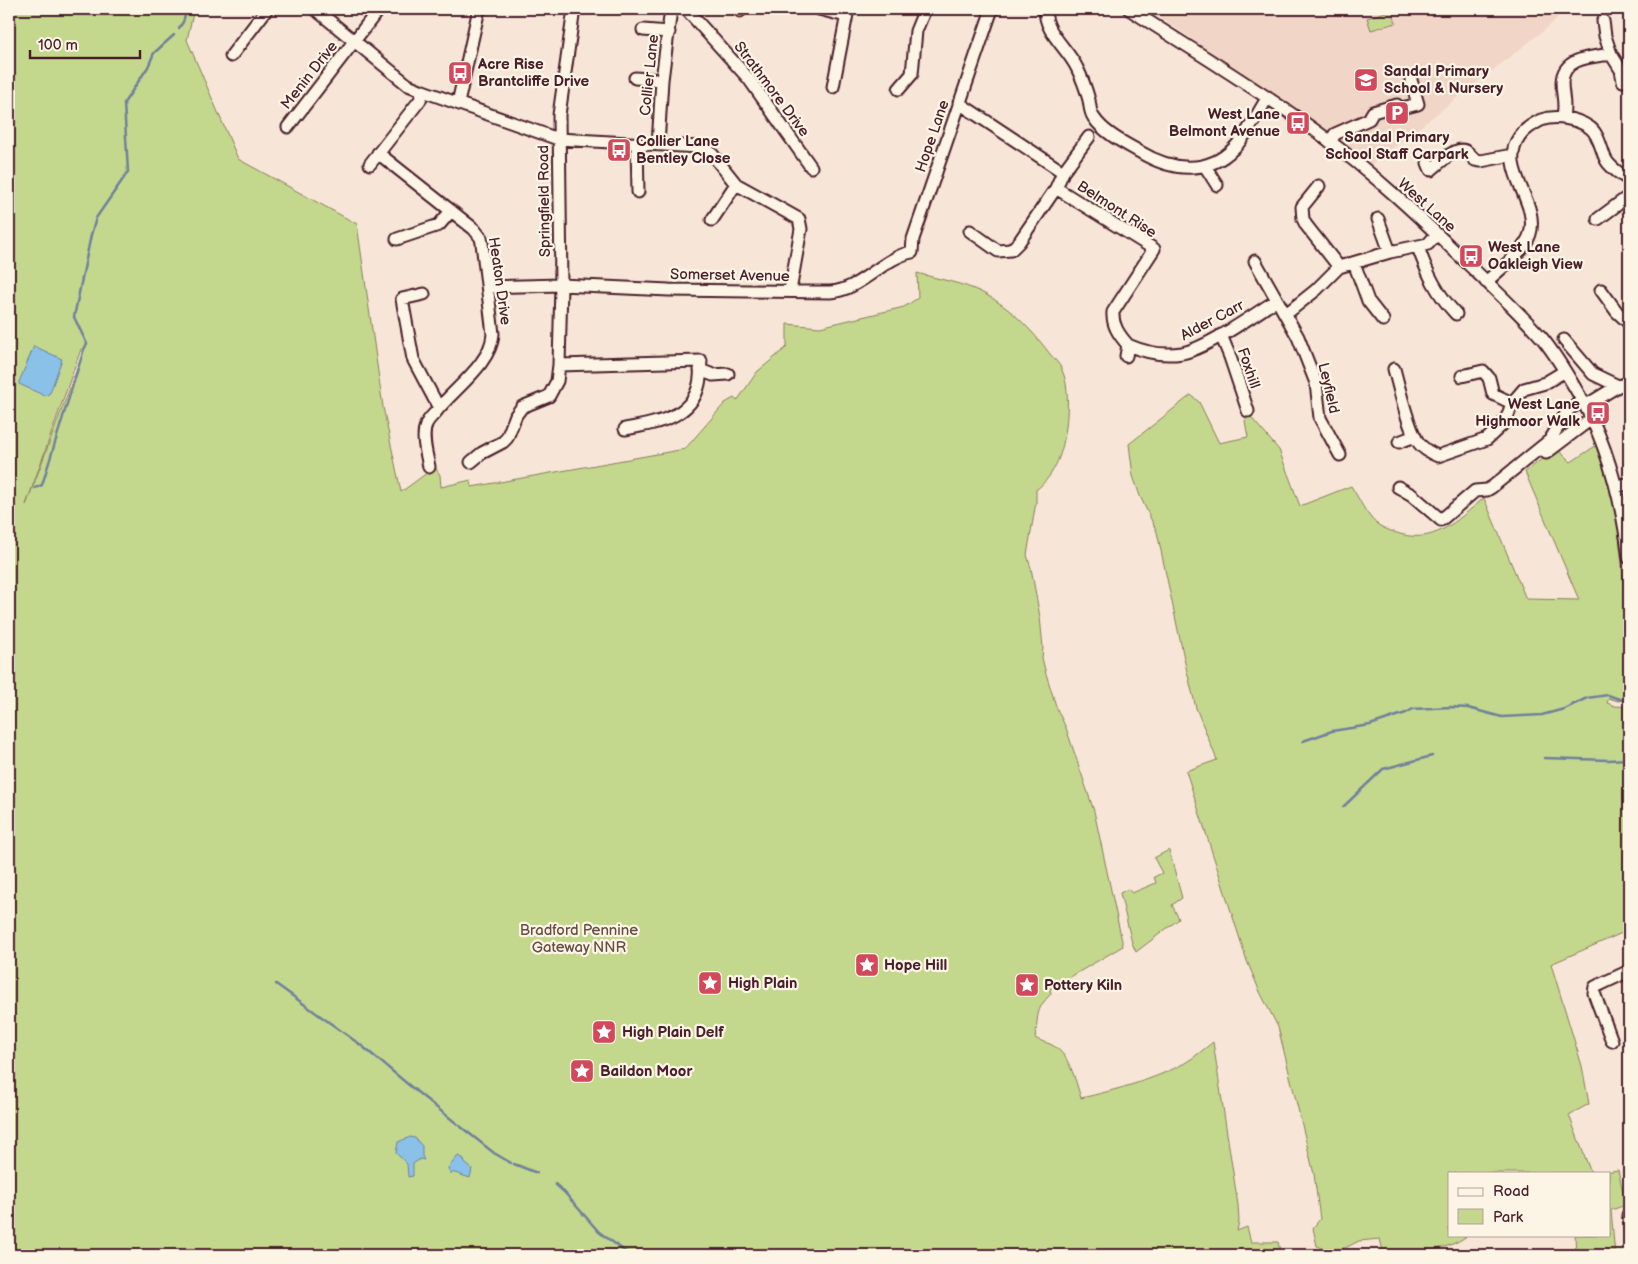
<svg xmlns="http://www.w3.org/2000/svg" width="1638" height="1264" viewBox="0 0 1638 1264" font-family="'Balsamiq Sans',sans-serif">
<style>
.built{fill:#f1d5c6}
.green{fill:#c4d88d;stroke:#877c5c;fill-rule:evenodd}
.water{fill:#8ac1e8;stroke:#70809c}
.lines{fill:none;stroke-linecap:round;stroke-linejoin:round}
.stream{stroke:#70809c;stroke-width:2.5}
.minor-casing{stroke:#4a1f2b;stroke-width:15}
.minor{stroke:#fcf5e5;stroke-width:11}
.labels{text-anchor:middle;stroke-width:4.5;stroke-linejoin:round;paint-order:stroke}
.poi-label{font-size:15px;font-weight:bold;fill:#4a1f2b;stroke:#fcf5e5;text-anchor:start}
.street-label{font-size:15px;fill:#4a1f2b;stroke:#fcf5e5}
.park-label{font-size:15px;fill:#684d44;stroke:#fcf5e5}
</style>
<rect width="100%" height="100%" fill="#f7e6d7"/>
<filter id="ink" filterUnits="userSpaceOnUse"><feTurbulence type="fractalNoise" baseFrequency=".02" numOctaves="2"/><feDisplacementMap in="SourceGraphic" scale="10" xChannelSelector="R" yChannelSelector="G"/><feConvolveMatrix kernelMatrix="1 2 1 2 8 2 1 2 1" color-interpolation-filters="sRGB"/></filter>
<g filter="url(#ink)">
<path class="built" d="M1162 9H1566L1547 28 1371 165 1324 128 1158 16Z"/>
<path class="green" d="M9 9H194L187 40 238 159 357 224 383 407 401 492 435 467 440 475 441 487 471 480 472 487 685 449 725 403 734 398 737 401 757 372 787 347V324L820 327 904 307 918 298 917 273C938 279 963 283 983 293 1010 307 1032 330 1050 354 1054 359 1060 364 1062 370 1069 385 1068 410 1066 427 1063 451 1056 474 1036 490V502L1027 555 1031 568 1040 617 1043 647 1042 658 1046 674 1057 709 1066 728 1094 811 1123 946 1050 989 1051 994C1034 1010 1039 1017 1035 1038 1040 1041 1045 1042 1050 1044 1070 1053 1075 1080 1081 1098 1113 1091 1156 1079 1185 1063 1195 1057 1204 1049 1213 1042L1238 1205 1239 1221 1237 1231 1247 1227 1251 1242H1278L1281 1255H9ZM81 349 84 350 26 505Z
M1392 10 1396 23 1371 30 1367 18Z
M1191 395 1199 402 1219 443 1248 437 1245 421 1249 415 1279 450 1300 506 1351 486C1358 496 1363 509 1371 518 1376 525 1385 529 1394 532 1433 547 1456 521 1484 498L1526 599 1579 600 1525 472 1556 448 1571 462 1597 445 1617 514 1628 631 1626 669 1628 699 1618 701 1609 698 1607 703 1615 706 1629 707V930L1551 964 1582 1066 1589 1104 1569 1115 1591 1173H1449V1235H1468C1444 1254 1413 1251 1383 1251L1380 1239 1359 1241 1345 1248 1327 1251 1317 1246 1313 1228 1320 1219 1314 1174 1278 1027 1260 992 1247 961 1186 771 1217 760 1196 708 1185 663 1157 532 1140 496 1133 476 1129 444Z
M1169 850 1182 898 1172 905 1179 919 1136 952 1132 943 1120 893 1128 889 1132 893 1156 883 1154 877 1162 873 1154 858Z
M1618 1170 1626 1205 1611 1210 1615 1255H1576L1575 1235H1609V1173H1600Z"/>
<path class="water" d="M34 346 62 359 50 393 45 396 19 384V382Z
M410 1137 415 1138 422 1146V1156L424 1160 420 1159 413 1164V1176L408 1177 407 1164 396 1153 398 1142Z
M458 1156 463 1158 465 1163 472 1169 470 1178 455 1173H450L448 1168Z"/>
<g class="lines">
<path class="stream" d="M179 28 183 22 187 9
M35 488 42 485 84 349 87 344 74 317 91 235 96 218 128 172 124 103 148 67 154 53 174 35
M1303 741 1332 731 1370 725 1406 713 1413 709 1451 707 1468 708 1502 717 1542 715 1564 709 1587 698 1608 695 1622 700
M1544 758 1609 760 1629 759
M1343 807 1383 769 1432 756
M276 984 362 1046 422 1096 494 1153 511 1163
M514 1164 537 1173
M555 1184 564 1192 599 1232 630 1255"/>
<defs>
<path id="minor" d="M315 9 408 85 423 91 558 139 699 147 708 150 712 154 736 184 799 219 801 229 790 291
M686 9 749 79 811 167
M819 9 846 16
M1045 9C1045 34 1067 47 1077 68 1082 78 1086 89 1089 100 1090 106 1090 113 1094 118 1104 133 1124 143 1140 152 1170 170 1207 176 1234 148 1248 134 1257 114 1268 97
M1129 9C1193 50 1258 89 1320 134 1373 173 1421 218 1468 264 1493 288 1519 312 1542 338 1556 355 1567 374 1578 393 1608 443 1622 501 1629 558
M740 11V9
M1603 21 1605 36 1611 54
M643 30 669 32
M231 56 267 9
M635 78 662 80
M833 87 848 9
M899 89 912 74 916 31 925 9
M458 103 479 9
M959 103 1063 172 1056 188 1154 249 1113 312C1112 325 1119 335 1128 345L1126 356
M1563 117C1566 102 1562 96 1562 82 1563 57 1592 57 1611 54L1621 70 1623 81
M288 127 379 9
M1330 142 1335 134 1369 119 1373 112 1397 105 1398 109 1418 104 1411 80
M637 143 638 192
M658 145 662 80 671 9
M378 153 474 229 481 238 482 243 493 334C491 365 453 389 435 413 432 416 427 421 426 425 421 437 427 455 429 467
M1428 163 1431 170C1439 164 1455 146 1466 151 1469 153 1472 157 1475 160L1481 161 1512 155
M370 164 420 100 423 91
M1205 166 1217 185
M1063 172 1089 137
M1319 186 1302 207 1303 219 1306 225 1339 267
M1378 219 1390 252
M1598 219 1629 196
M712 220 736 184
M970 231 998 251 1011 250 1019 242 1056 188
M397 239 439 225 451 211
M1418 247C1427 273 1437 294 1456 314
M1255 261 1298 337 1316 383 1320 418 1340 455
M1354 263 1368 301 1383 320
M1486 282C1500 269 1525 251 1530 234 1540 200 1496 169 1520 136 1525 129 1533 124 1541 120 1555 115 1576 118 1589 127 1599 133 1601 150 1606 160 1611 169 1621 174 1629 180
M488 287 561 285 669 290 830 292C861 290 882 258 912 252L913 239 992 9
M1601 290 1617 312 1629 323
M424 294 402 299 413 359 439 408
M1286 314 1316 290 1339 267 1390 252 1428 244 1437 234
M1221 335 1230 357 1248 411
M1564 340 1593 374 1618 386
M1128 345C1144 352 1164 356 1182 353 1208 348 1253 315 1277 300
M559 365 701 361C700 368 701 376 699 384 692 418 654 424 625 429
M1394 369C1399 387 1408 428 1418 442 1423 449 1430 453 1438 456L1487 439 1502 425 1508 415 1512 403 1524 389 1545 383 1565 371
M700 370 713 375 728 374
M1462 376 1483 371 1489 378 1493 394 1512 403
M1585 406 1618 386 1629 383
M1399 442 1415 436
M1546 453 1591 419
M471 462 482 453 503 442 507 438 516 415 522 407 549 396 557 381 559 365 561 285 559 115 574 9
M1398 487 1412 495 1441 520 1475 491 1487 490 1492 487 1550 440 1569 409 1583 401
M1617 487 1629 483
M1612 1041 1594 993 1595 987 1629 971
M1628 1215H1629"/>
</defs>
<use href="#minor" class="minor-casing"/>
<use href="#minor" class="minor"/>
</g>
</g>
<defs>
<symbol id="bus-square" viewBox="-11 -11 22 22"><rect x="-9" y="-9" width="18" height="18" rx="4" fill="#d1495b" stroke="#fcf5e5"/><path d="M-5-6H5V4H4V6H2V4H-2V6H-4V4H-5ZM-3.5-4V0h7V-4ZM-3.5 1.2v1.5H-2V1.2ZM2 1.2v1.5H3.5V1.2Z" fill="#fff"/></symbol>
<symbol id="school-square" viewBox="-11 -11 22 22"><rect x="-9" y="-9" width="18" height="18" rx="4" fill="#d1495b" stroke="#fcf5e5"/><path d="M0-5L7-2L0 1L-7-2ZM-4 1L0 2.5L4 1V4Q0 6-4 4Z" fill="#fff"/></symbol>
<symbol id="parking-square" viewBox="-11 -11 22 22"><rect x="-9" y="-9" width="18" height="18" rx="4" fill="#d1495b" stroke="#fcf5e5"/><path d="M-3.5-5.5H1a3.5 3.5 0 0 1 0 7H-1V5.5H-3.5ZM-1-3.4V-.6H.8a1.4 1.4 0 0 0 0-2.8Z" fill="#fff"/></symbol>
<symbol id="sight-square" viewBox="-11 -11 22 22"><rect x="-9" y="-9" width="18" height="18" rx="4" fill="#d1495b" stroke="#fcf5e5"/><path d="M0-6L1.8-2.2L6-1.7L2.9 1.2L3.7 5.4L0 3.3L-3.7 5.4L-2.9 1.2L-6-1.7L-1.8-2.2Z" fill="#fff"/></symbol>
</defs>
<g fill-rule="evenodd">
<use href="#bus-square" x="446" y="59" width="28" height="28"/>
<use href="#school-square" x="1352" y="66" width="28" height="28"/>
<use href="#parking-square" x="1383" y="99" width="28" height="28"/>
<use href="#bus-square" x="1284" y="109" width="28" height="28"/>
<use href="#bus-square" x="605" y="136" width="28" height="28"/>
<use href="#bus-square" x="1457" y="242" width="28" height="28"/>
<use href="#bus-square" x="1584" y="399" width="28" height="28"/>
<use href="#sight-square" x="853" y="951" width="28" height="28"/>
<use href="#sight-square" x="696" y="969" width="28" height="28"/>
<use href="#sight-square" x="1013" y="971" width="28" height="28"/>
<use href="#sight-square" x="590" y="1018" width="28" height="28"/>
<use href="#sight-square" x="568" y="1057" width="28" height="28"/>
</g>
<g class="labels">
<g class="poi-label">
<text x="478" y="69">Acre Rise<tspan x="478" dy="17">Brantcliffe Drive</tspan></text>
<text x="1384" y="76">Sandal Primary<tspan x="1384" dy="17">School &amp; Nursery</tspan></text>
<text x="1280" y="119" text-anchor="end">West Lane<tspan x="1280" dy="17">Belmont Avenue</tspan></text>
<text x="1397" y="142" text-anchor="middle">Sandal Primary<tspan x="1397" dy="17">School Staff Carpark</tspan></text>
<text x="636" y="146">Collier Lane<tspan x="636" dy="17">Bentley Close</tspan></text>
<text x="1488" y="252">West Lane<tspan x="1488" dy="17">Oakleigh View</tspan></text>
<text x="1580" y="409" text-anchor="end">West Lane<tspan x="1580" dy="17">Highmoor Walk</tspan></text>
<text x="884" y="970">Hope Hill</text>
<text x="728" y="988">High Plain</text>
<text x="1044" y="990">Pottery Kiln</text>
<text x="622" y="1037">High Plain Delf</text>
<text x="600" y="1076">Baildon Moor</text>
</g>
<g class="street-label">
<text transform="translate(309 75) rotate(-52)" y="5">Menin Drive</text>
<text transform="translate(649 75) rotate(-84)" y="5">Collier Lane</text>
<text transform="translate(772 89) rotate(53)" y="5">Strathmore Drive</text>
<text transform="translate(932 136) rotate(-71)" y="5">Hope Lane</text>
<text transform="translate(544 201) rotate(-91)" y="5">Springfield Road</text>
<text transform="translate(1427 205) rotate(42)" y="5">West Lane</text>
<text transform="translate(1117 209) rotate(33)" y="5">Belmont Rise</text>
<text transform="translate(730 275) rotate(1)" y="5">Somerset Avenue</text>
<text transform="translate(500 281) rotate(82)" y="5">Heaton Drive</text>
<text transform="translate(1212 320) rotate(-28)" y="5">Alder Carr</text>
<text transform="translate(1249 368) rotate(71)" y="5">Foxhill</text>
<text transform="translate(1329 388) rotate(77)" y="5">Leyfield</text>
</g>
<g class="park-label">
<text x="579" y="935">Bradford Pennine<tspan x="579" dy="17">Gateway NNR</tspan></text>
</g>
</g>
<rect width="1638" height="1264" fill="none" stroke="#fcf5e5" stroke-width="30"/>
<rect x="15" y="15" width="1608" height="1234" fill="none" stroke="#4a1f2b" stroke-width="2" filter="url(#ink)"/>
<rect x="1448" y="1172" width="162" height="65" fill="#fcf5e5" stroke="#b59f9b"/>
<rect x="1458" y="1188" width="25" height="8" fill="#fcf5e5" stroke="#b59f9b"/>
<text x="1493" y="1196" font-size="15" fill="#4a1f2b">Road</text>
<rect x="1458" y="1209" width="25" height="15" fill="#c4d88d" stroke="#b59f9b"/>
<text x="1493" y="1222" font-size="15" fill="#4a1f2b">Park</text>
<path d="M30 50v8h110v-8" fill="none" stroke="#4a1f2b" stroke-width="2.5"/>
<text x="38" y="50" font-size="15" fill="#4a1f2b" stroke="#fcf5e5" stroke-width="4" paint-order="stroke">100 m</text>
</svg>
